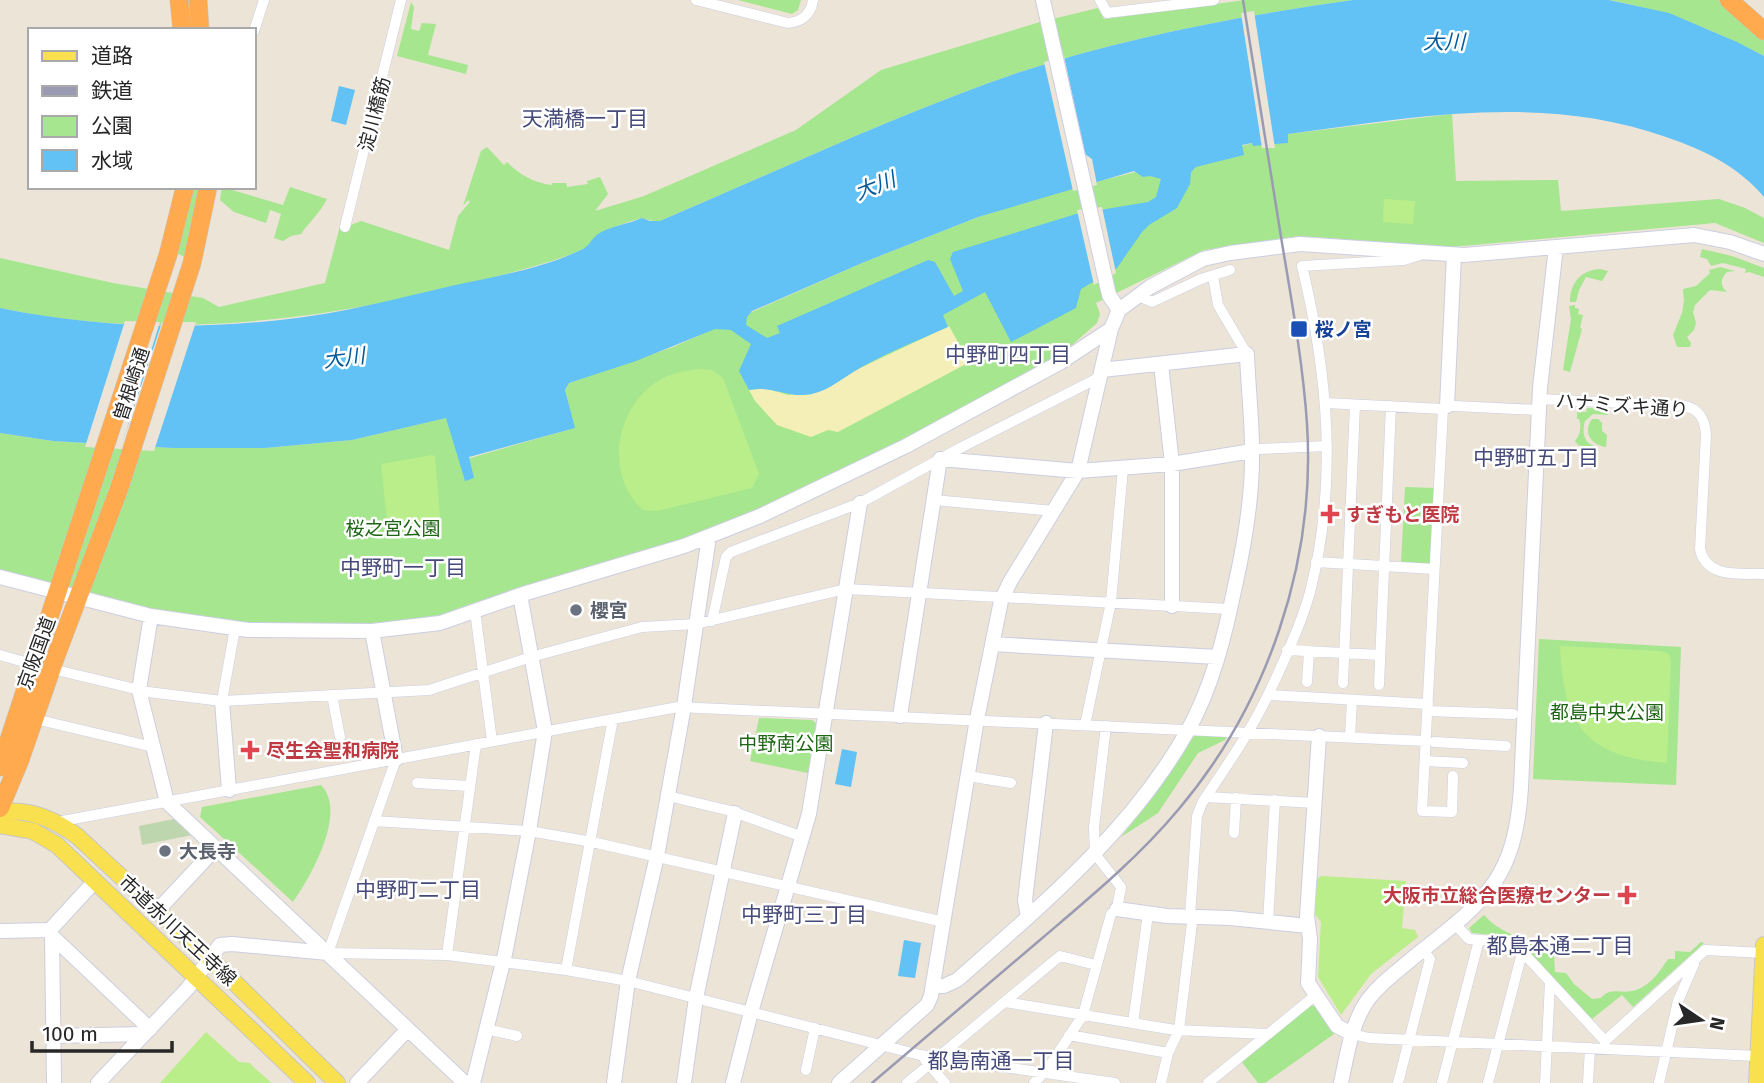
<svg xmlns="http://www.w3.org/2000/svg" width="1764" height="1083" viewBox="0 0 1764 1083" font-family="'Fira Sans','Noto Sans JP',sans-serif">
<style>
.green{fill:#a5e68f}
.sand{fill:#f3efb6}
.cemetery{fill:#bdd6ad}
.pitch{fill:#baee8a}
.water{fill:#62c1f5;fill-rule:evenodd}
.pier{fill:#ebe4d7}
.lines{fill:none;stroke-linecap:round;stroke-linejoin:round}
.street-casing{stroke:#cccee1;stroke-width:11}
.secondary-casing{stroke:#cccee1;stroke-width:16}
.primary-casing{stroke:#c7c7c7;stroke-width:18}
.highway-casing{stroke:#c7c7c7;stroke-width:19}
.street{stroke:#fff;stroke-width:10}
.secondary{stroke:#fff;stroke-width:14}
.primary{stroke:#f8e04e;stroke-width:16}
.highway{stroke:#ffaa4e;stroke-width:18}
.rail{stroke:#9a9bb3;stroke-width:2.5}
.transit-dot{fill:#1a4fb4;stroke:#fff;stroke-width:2.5}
.health-dot{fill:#e0444e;stroke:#fff;stroke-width:2.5}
.worship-dot{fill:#6b7280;stroke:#fff;stroke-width:2.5}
.labels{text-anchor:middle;stroke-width:5;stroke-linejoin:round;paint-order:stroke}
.street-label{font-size:19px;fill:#272727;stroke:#fff}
.transit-label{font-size:19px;font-weight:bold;fill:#164399;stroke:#fff;text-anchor:start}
.health-label{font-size:19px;font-weight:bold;fill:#be3a42;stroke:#fff;text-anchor:start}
.park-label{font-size:19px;fill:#1e6615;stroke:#fff}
.worship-label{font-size:19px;font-weight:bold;fill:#5b616d;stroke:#fff;text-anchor:start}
.water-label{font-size:21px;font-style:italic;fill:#055b9c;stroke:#fff}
.neighbourhood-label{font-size:21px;fill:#454a79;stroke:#fff}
</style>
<rect width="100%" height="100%" fill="#ebe4d7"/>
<path class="green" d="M738 0H801L798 10 792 14Z
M1245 0H1353C1240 16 1126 37 1017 73 895 115 778 171 660 221 652 222 645 218 639 219 627 222 610 228 599 234 593 237 591 245 585 248 570 256 551 261 535 266 361 315 179 346 0 308V258L113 283 203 298 219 307 325 283 340 226 350 228 351 225 361 221 449 250 458 216 470 202 468 200 463 206 481 151 487 147 502 163 504 165 507 162C519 174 533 183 552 185V183H566L567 187 588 184 587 181 600 177 608 194 595 211 644 196 796 130 881 70 1040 22 1098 8 1104 19Z
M1609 0H1719L1742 23 1764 39V56C1714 30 1665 10 1609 0Z
M411 2 414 7 411 29 419 31 422 23 436 24 428 55 468 65 466 74 397 56Z
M1452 114 1456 181 1558 180 1561 211 1719 199 1745 208 1764 218V243L1715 223 1452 247 1298 236 1204 250 1096 303 1100 314 1097 323 1056 359 895 446 711 532 441 618 382 624H247L163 613 0 571V433L53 441 172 448H265L352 440 445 418 447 419 460 461 574 428 565 390 569 383 673 347 862 263 978 217 1071 188 1253 143 1254 145 1288 143V134Z
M193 187H199L185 257 176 253Z
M222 187 283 205 290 187 327 199C320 213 310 221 301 234L291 236 283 241 274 238 281 214 270 210 266 223 234 212 220 200Z
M1702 249 1732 256 1764 268V277L1749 272 1745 273 1746 269 1723 263 1711 266 1707 259 1700 257Z
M1720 267 1735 271 1727 272C1720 279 1720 286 1727 292L1710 290 1695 305 1693 312 1696 323 1694 330 1687 337 1691 343 1690 347H1677L1673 335 1682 313 1684 301 1683 289 1696 286 1710 273 1709 270Z
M1600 269 1608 271 1602 281 1586 277 1579 290 1576 302H1570C1570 283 1581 270 1600 269Z
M1575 305V308L1579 309 1578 314 1583 315 1580 328 1582 329 1570 372 1563 370 1571 319 1569 306Z
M1587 408 1608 409V415L1593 414 1585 421C1582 431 1583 442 1594 446L1592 449 1578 445 1575 441C1580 435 1582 428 1579 419H1577V412H1586Z
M1592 419H1598L1602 423V431L1607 435 1606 447C1592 445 1582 433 1592 419Z
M1405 487 1434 488 1430 565 1401 563Z
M1539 639 1681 647 1676 785 1533 779Z
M759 718 812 720 817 724 808 773 750 761Z
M1194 736H1227L1225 740 1198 753 1158 813 1121 837 1150 801Z
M321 785C348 812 310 878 293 902L200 817 202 807Z
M1484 915C1500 934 1534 944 1558 947V955H1554L1555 972 1566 973 1574 984 1592 999 1601 998C1611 986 1623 995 1636 990 1651 985 1660 971 1668 959H1675V951L1690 952 1701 942 1704 943 1633 1007 1622 995 1592 1019 1530 952 1508 936 1472 933 1469 928Z
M1310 1005 1317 1007 1334 1034 1265 1083H1258L1241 1061Z"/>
<path class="sand" d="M949 326 968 360 966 364 838 432 828 430 811 437 777 425 755 401 749 390 765 388 788 395 823 390 860 368Z"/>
<path class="cemetery" d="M174 819 192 835 142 845 139 826Z"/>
<path class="pitch" d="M1384 199 1415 201 1413 224 1383 222Z
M700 369 712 370 723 378 759 474 752 488 657 511 643 510C604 475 615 408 658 381 671 373 686 371 700 369Z
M432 455 435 456 441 529 390 532 388 530 381 464Z
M1560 646 1662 651 1669 654 1671 661 1667 763C1586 757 1563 725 1560 646Z
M1321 876 1406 881 1402 928 1415 930 1418 937 1371 974 1341 1015 1318 977 1321 922 1314 913 1315 881Z
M206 1032 239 1062 250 1063C256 1071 264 1075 271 1083H160Z"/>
<path class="water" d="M1353 0H1609L1669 13 1737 42 1764 56V197C1738 166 1704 150 1666 137 1541 93 1416 117 1288 134V143L1253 146 1252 143 1242 145 1244 155 1196 167 1191 172 1190 184 1177 208 1149 225 1142 232 1117 268 1081 289 1076 308 1011 342 985 292 943 315 948 327C919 340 888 352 860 368 845 376 830 390 812 394 788 399 773 385 749 390L739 371 751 344 731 330 715 329 636 361 569 383 565 390 575 428 469 457 474 478 465 481 446 418 352 440 265 448H172L53 441 0 433V308C102 329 208 331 311 316 358 309 404 297 451 286 493 277 545 268 583 249 590 245 592 238 598 234 610 226 629 224 642 218L650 221H660C778 171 895 115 1017 73 1126 37 1240 16 1353 0ZM1134 171 1143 177 1150 176 1161 179 1156 197 1148 202 1076 214 953 252 950 259 963 291 954 296 935 262 928 260 777 326 780 333 767 338 746 325 747 317 752 311 862 263 978 217Z
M339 86 355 90 346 125 331 121Z
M842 749 857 752 851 787 835 784Z
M904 940 921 943 915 978 898 976Z"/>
<path class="pier" d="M1254 11 1275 148H1262L1241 13Z
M1064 56 1085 154 1092 159 1097 185 1073 191 1044 62Z
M1102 207 1116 273 1094 285 1077 210Z
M125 321 160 322 123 441 162 322H196L154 451 85 447Z"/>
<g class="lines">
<defs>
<path id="street" d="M696 0 788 23C802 22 811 14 813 0
M1100 0 1107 13 1214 0
M254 31 264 0
M345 227 401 0
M1213 276 1218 305 1247 354
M1138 296 1152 302 1201 279 1230 270
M1539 399 1684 406C1700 409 1705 420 1706 435L1700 549C1706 579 1741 573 1764 574
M1326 403 1443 409 1447 406H1455L1539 410
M1443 409 1422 811 1452 812 1453 776
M1252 451 1258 449 1327 446
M934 500 1054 511
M1316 562 1434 569
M475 611 492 741
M712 621 726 557 731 552 860 503 962 447 1100 377
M1287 650 1380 655
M0 655 35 665
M52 669 148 692 222 701 429 690 531 657 642 627 696 624 846 589 1230 609
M1307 682 1309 652
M1343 683 1355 405
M1379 685 1391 406
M332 695 340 737
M1268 695 1428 704
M222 701 235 628
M1427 711 1513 714
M35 719 153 747
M1085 725 1111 602 1123 468
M1350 737 1352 700
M1434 742 1506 746
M396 759 328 953 447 955 566 970 628 981 920 1055 1115 1083
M1425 761 1463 763
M968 776 1011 783
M417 783 470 786
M668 796 731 811 803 837
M1206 797 1315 803
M374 821 529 831 592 842 944 922
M57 822 678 707 1426 741
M1234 833 1236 798
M1268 922 1275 800
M1455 924 1469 939 1505 942 1527 957 1605 1041 1705 950 1764 953
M447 955 476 744
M566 970 613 719
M1005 1002 1175 1030 1268 1034
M1133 1023 1148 914
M486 1029 517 1036
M1352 1034 1369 1038 1758 1056
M1069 1035 1168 1053
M925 1060 945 1083
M806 1070 815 1028
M907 1083 1060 956 1096 965
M1034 1083 1049 1067 1083 1015 1111 914 1117 909 1121 887 1095 854 1094 827 1106 726
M1161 1083 1168 1053 1179 1030 1192 923 1190 916 1197 816 1202 803C1225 768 1250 733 1268 695 1283 663 1301 625 1310 592 1338 483 1328 374 1302 266L1404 260 1420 255
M1208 1083 1316 995
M1398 1083 1430 959 1423 950
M1442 1083 1479 940
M1488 1083 1522 953
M1545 1083 1550 982
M1588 1083 1590 1048
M1659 1083 1678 1001 1694 964"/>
<path id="secondary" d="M1043 0 1109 295 1119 310
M1161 364 1172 464V606
M1447 406 1454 255
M0 577 151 616 248 630 372 631 440 623 523 594 684 546 760 516 906 446 1061 362 1111 329
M151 616 139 690 167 802 465 1083
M372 631 396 759
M992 644 1217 657
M222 701 229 790
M900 716 940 459 1078 471 1172 464 1252 451
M1319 736 1307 916 1310 939 1308 983 1337 1026 1352 1034
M1117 909 1167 916 1230 918 1308 926
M157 911 216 848
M1028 917 1025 900 1046 723
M50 930 52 936 54 1083
M0 931 50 930 95 881
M52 936 150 1029
M934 986H944L957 980C1042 905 1131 831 1187 732 1212 688 1225 635 1235 586 1245 542 1253 495 1252 449 1252 418 1248 386 1247 354L1102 370
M53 1036 144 1034
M98 1083 188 988 220 945 232 944 328 953
M357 1083 408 1029
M473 1083 505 954 529 831 545 731 520 595
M614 1083 628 981 657 856 684 706 709 537
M684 1083 696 998 735 813
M733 1083 751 1012 809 814 860 503
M839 1083 927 1005 931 996 977 719 1001 601 1010 582 1078 471 1111 329 1119 310 1150 287 1203 259 1230 253 1300 244 1464 255 1694 235 1730 242 1764 254
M1341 1083C1347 1055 1351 1025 1367 1001 1380 983 1398 971 1414 957 1484 901 1515 882 1521 787L1540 388 1556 247"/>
<path id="primary" d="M0 813C28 807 55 820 77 836L225 973 337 1083
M0 825 33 831 57 845 307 1083
M1757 1083 1764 945"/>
<path id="highway" d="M179 0 182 30
M198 0 200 30
M1729 0 1764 31
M0 767 168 255 185 187
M0 808 20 760 56 656 119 489 192 263 208 187"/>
</defs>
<use href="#street" class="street-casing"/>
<use href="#secondary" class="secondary-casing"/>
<use href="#primary" class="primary-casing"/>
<use href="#highway" class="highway-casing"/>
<use href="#street" class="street"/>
<use href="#secondary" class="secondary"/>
<use href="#primary" class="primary"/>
<use href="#highway" class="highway"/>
<path class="rail" d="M872 1083C928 1035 984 987 1040 940 1088 899 1137 859 1178 810 1267 705 1316 563 1307 424 1303 364 1292 303 1282 243 1269 162 1256 81 1243 0"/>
</g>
<rect class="transit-dot" x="1290" y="320" width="18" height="18" rx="3.5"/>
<g class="health-dot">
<path d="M1326.5 503.5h7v7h7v7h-7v7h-7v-7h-7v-7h7z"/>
<path d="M246.5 739.5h7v7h7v7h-7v7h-7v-7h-7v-7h7z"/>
<path d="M1623.5 884.5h7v7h7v7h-7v7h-7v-7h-7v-7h7z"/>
</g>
<g class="worship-dot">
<circle cx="576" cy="610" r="7"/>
<circle cx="165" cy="851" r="7"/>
</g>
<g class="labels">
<g class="street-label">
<text transform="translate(374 114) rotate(-76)" y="7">淀川橋筋</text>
<text transform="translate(131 384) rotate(-72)" y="7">曽根崎通</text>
<text transform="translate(1622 405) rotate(4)" y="7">ハナミズキ通り</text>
<text transform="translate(36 653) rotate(-70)" y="7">京阪国道</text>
<text transform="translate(178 930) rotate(43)" y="7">市道赤川天王寺線</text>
</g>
<g class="transit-label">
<text x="1315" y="336">桜ノ宮</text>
</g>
<g class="health-label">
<text x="1346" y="521">すぎもと医院</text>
<text x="266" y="757">尽生会聖和病院</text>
<text x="1611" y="902" text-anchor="end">大阪市立総合医療センター</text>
</g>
<g class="park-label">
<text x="393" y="535">桜之宮公園</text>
<text x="1607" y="719">都島中央公園</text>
<text x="786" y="750">中野南公園</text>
</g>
<g class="worship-label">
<text x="590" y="617">櫻宮</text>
<text x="179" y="858">大長寺</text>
</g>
<g class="water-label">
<text x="1444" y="49">大川</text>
<text transform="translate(875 186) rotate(-21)" y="7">大川</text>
<text transform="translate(344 358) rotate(-7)" y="7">大川</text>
</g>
<g class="neighbourhood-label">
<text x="585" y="126">天満橋一丁目</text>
<text x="1008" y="362">中野町四丁目</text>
<text x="1536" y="465">中野町五丁目</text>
<text x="403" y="575">中野町一丁目</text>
<text x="418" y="897">中野町二丁目</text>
<text x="804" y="922">中野町三丁目</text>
<text x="1560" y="953">都島本通二丁目</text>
<text x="1001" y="1068">都島南通一丁目</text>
</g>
</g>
<rect x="28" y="28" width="228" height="161" fill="#ffffff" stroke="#a9a9a9" stroke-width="2"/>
<rect x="42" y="51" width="35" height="10" fill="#f8e04e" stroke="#a9a9a9" stroke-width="2"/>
<text x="91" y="63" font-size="21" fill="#272727">道路</text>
<rect x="42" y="86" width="35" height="10" fill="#9a9bb3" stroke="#a9a9a9" stroke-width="2"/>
<text x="91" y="98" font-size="21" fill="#272727">鉄道</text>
<rect x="42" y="116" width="35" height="21" fill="#a5e68f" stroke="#a9a9a9" stroke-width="2"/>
<text x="91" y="133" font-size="21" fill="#272727">公園</text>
<rect x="42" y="150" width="35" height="21" fill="#62c1f5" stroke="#a9a9a9" stroke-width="2"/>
<text x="91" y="168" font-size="21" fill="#272727">水域</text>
<g transform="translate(1701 1020) rotate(103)" stroke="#ffffff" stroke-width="5" paint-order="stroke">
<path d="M0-5L12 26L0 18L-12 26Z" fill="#272727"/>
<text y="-10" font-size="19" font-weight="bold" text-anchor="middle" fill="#272727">N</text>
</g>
<path d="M32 1041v10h140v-10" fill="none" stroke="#272727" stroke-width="3.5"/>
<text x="42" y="1041" font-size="21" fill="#272727" stroke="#ffffff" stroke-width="5" paint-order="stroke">100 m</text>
</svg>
